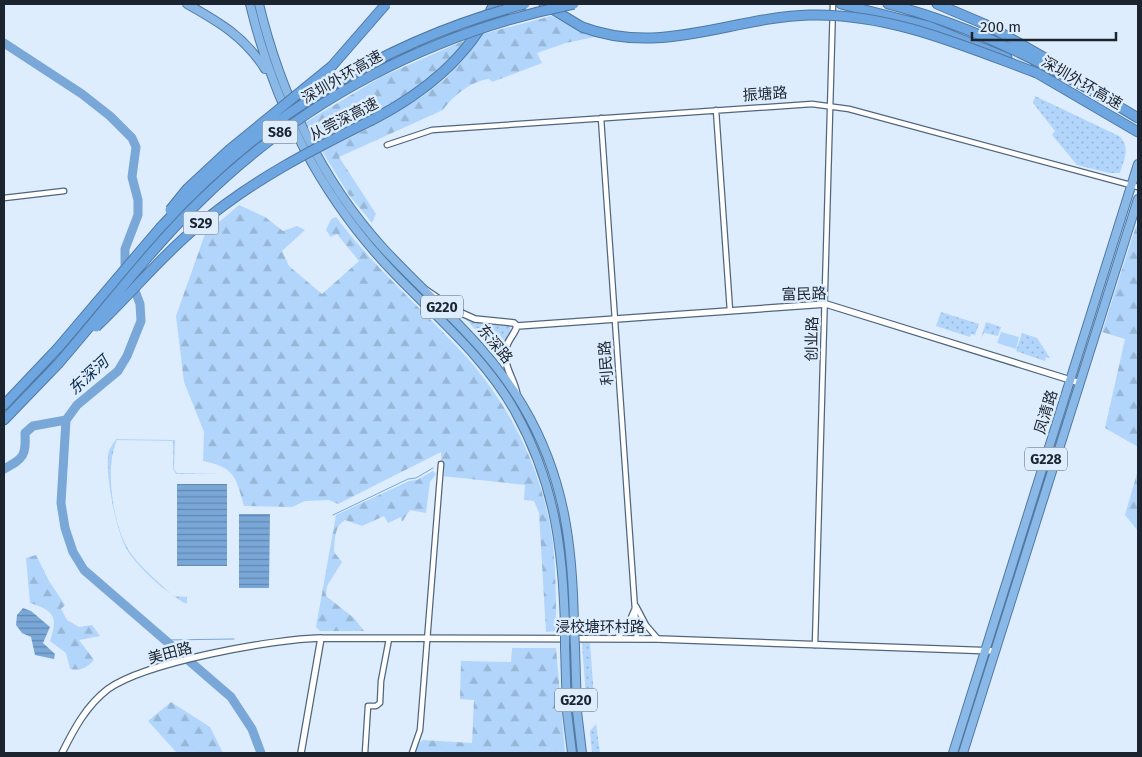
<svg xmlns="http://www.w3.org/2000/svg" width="1142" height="757" viewBox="0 0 1142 757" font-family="'Fira Sans','Noto Sans SC',sans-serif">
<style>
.grass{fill:url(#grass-dots)}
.forest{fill:url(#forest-firs)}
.pitch{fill:#b2d5fb}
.water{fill:url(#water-rules)}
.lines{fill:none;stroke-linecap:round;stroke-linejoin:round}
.stream{stroke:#79a7d7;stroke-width:1}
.river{stroke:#79a7d7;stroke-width:9}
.minor-casing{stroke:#50667d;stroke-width:7}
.tertiary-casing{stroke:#50667d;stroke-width:8}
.trunk-casing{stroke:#5179a3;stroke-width:10}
.motorway-casing{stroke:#5179a3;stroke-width:11}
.minor{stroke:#fff;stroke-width:4.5}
.tertiary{stroke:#fff;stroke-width:5.5}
.trunk{stroke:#8ab8e7;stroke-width:8}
.motorway{stroke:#6da6e1;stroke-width:9}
.trunk-bridge-casing{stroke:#5179a3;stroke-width:10;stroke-linecap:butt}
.motorway-bridge-casing{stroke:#5179a3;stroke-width:11;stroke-linecap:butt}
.trunk-bridge{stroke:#8ab8e7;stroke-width:8}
.motorway-bridge{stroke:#6da6e1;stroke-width:9}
.labels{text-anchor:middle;stroke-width:5;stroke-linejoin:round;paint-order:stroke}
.shield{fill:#deedfd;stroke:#56616d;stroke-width:1}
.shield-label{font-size:14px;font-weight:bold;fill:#1c252f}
.street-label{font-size:15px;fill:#1c252f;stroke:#deedfd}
.water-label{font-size:16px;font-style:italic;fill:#082a4a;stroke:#deedfd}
</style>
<defs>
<pattern id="grass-dots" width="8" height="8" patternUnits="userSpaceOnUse" patternTransform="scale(1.25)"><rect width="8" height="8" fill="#b2d5fb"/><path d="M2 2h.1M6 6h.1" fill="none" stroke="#98b7d7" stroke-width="1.8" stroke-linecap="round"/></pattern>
<pattern id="forest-firs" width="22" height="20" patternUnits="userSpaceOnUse" patternTransform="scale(1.25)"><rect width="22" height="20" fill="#b2d5fb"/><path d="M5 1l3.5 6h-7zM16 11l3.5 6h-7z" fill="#98b7d7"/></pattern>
<pattern id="water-rules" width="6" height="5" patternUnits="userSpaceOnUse" patternTransform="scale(1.25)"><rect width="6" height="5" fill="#79a7d7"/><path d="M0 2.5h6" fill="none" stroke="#6288af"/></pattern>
</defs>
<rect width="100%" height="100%" fill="#deedfd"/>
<path class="grass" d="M1035 96 1119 136C1131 147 1124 159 1120 173H1109L1077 165 1052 135 1055 131 1033 103Z
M941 312 979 324 975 335 971 334 970 337 936 326Z
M465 318 482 324 510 326 511 331 502 347V360Z
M986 322 1001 327 998 336 984 333 981 338Z
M1022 333 1037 338 1050 358 1046 357 1045 361 1016 351Z
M116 439 175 440 174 469 177 473 223 474H176L173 469V441L117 440C104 468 113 527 130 552 141 568 159 582 173 596L187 597V604C167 594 142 571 129 553 116 534 106 479 108 456 108 450 113 444 116 439Z
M582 643H590L595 711 586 697Z
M596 724 600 753H592L590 731Z"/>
<path class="forest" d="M551 16 594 37 566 43 537 53 542 63 492 82 489 79C471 81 453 96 443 110L339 157 376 214 372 223 349 195 322 151 375 125 423 96 445 79 464 59 483 34Z
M463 41 465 43C423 93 374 115 317 143L306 122 381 77Z
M239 205 265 217 283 231 297 226 305 230 282 251 289 266 322 294 359 261 337 234 331 237 326 230 331 219 336 217C373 266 418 305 460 350 509 402 544 472 553 544 556 573 556 602 556 631L546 632 539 513 534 501 524 500 525 485 442 476 441 452 338 504 329 500 305 501 292 507 244 506C236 478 235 467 203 461L204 432 184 382 176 316 205 234Z
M1136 226H1138V447L1105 428 1125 339 1102 332Z
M1138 470V531L1125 515Z
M433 471 436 474 430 482 426 513 410 510 402 522 401 517 388 523 384 516 362 526 345 520C334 527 335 540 334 552L342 562 327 586 326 596 354 618 364 631H320L316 627 336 515 409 481 417 480Z
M36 555 49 581 65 605 61 609 67 620 79 627 92 625 100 636 79 640 94 660C86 668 82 671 70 669L66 653 50 641C58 617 55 611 30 603L26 558Z
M512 648H556L565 753H415L419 743 423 740 472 743 474 700 460 699 461 661 511 662Z
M171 702 210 727 223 753H177L148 721Z"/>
<path class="pitch" d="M1001 332 1019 337 1016 349 997 343Z"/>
<path class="water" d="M177 484H227V566H177Z
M239 514H270L269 588H239Z
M23 608 31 611 50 627 43 643 55 654 54 659 35 655 31 637 22 633 16 625 17 615Z"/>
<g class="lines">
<path class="stream" d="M333 515 408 479 416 478 433 468
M166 640 234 639"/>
<path class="river" d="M4 43 82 94 110 116 132 138 136 147 132 177 138 200V215L125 249V264L140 304 141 321 127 356 118 371 77 405 66 420 61 503 65 528 73 552 84 570 231 697 252 729 261 753
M4 469C24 458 26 456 25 433L33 426 66 420"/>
<defs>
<path id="minor" d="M716 110 730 311
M601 118 637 639
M387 145 432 130 812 104 849 109 1138 187
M4 198 64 191
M616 639 626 629 636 606 646 625 658 639
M815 645 833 4
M365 753 368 706H376L380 703 381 681 389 639
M412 753 420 730 441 464"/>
<path id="tertiary" d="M426 290 457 311 475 319 514 323 517 326C515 334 508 339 506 348 502 366 515 379 517 395
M517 326 826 304 1080 383
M62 753C74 729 86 706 108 689 146 662 273 639 321 638
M301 753 321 638 658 639 995 651"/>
<path id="trunk" d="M187 4C219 22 245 37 265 69
M250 4C274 105 322 199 395 274 438 319 486 358 516 413 555 484 563 549 565 628
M259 4C280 92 321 180 383 248 431 300 487 344 523 406 565 477 573 547 574 628
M565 647 567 712 572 753
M575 647 577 711 582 753
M953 753 1138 164
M963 753 1138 199"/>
<path id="motorway" d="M544 4 582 27
M841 4 928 26 1007 58
M888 4C978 27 1059 70 1138 118
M937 4 989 26 1059 66
M1032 70 1138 132
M372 120C424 93 468 58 494 4
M4 405 58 348 160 228
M4 420 58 364"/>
</defs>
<use href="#minor" class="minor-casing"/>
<use href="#tertiary" class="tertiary-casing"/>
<use href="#trunk" class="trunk-casing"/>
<use href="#motorway" class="motorway-casing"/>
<use href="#minor" class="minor"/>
<use href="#tertiary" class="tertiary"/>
<use href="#trunk" class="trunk"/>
<use href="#motorway" class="motorway"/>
<defs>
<path id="trunk-bridge" d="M565 628V647
M574 628 575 647"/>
<path id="motorway-bridge" d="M582 27C662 57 731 17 810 15 890 13 964 46 1037 73
M170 210 187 189 229 150 332 66 386 4
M160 228C259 119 382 41 525 4
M96 327C131 294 161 256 199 225 251 181 311 150 372 120
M58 364C105 310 148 252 199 202 302 100 432 32 574 4"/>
</defs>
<use href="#trunk-bridge" class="trunk-bridge-casing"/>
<use href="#motorway-bridge" class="motorway-bridge-casing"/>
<use href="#trunk-bridge" class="trunk-bridge"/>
<use href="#motorway-bridge" class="motorway-bridge"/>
</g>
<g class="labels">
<g class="shield">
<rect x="262.5" y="120.5" width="35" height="23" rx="4"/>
<rect x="183.5" y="211.5" width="35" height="23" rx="4"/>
<rect x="421" y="295.5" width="42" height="23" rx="4"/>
<rect x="1025" y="447.5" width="42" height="23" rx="4"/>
<rect x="555" y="688.5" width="42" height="23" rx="4"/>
</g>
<g class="shield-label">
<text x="280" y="137">S86</text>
<text x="201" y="228">S29</text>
<text x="442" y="312">G220</text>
<text x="1046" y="464">G228</text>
<text x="576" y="705">G220</text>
</g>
<g class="street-label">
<text transform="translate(342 77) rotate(-30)" y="5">深圳外环高速</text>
<text transform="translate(1082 83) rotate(30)" y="5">深圳外环高速</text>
<text transform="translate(765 94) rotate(-4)" y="5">振塘路</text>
<text transform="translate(344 119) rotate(-27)" y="5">从莞深高速</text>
<text transform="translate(804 294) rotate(-1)" y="5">富民路</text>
<text transform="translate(812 339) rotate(-89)" y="5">创业路</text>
<text transform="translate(495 344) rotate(50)" y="5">东深路</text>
<text transform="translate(606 363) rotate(-94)" y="5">利民路</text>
<text transform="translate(1046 412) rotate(-73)" y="5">凤清路</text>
<text x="600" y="632">浸校塘环村路</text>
<text transform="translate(170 653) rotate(-15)" y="5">美田路</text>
</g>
<g class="water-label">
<text transform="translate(88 375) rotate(-43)" y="6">东深河</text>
</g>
</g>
<rect width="1142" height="757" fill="none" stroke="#1c252f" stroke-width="10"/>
<path d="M972 32v8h144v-8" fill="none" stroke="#1c252f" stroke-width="2.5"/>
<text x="980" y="32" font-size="15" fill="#1c252f" stroke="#deedfd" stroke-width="4" paint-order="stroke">200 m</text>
</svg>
